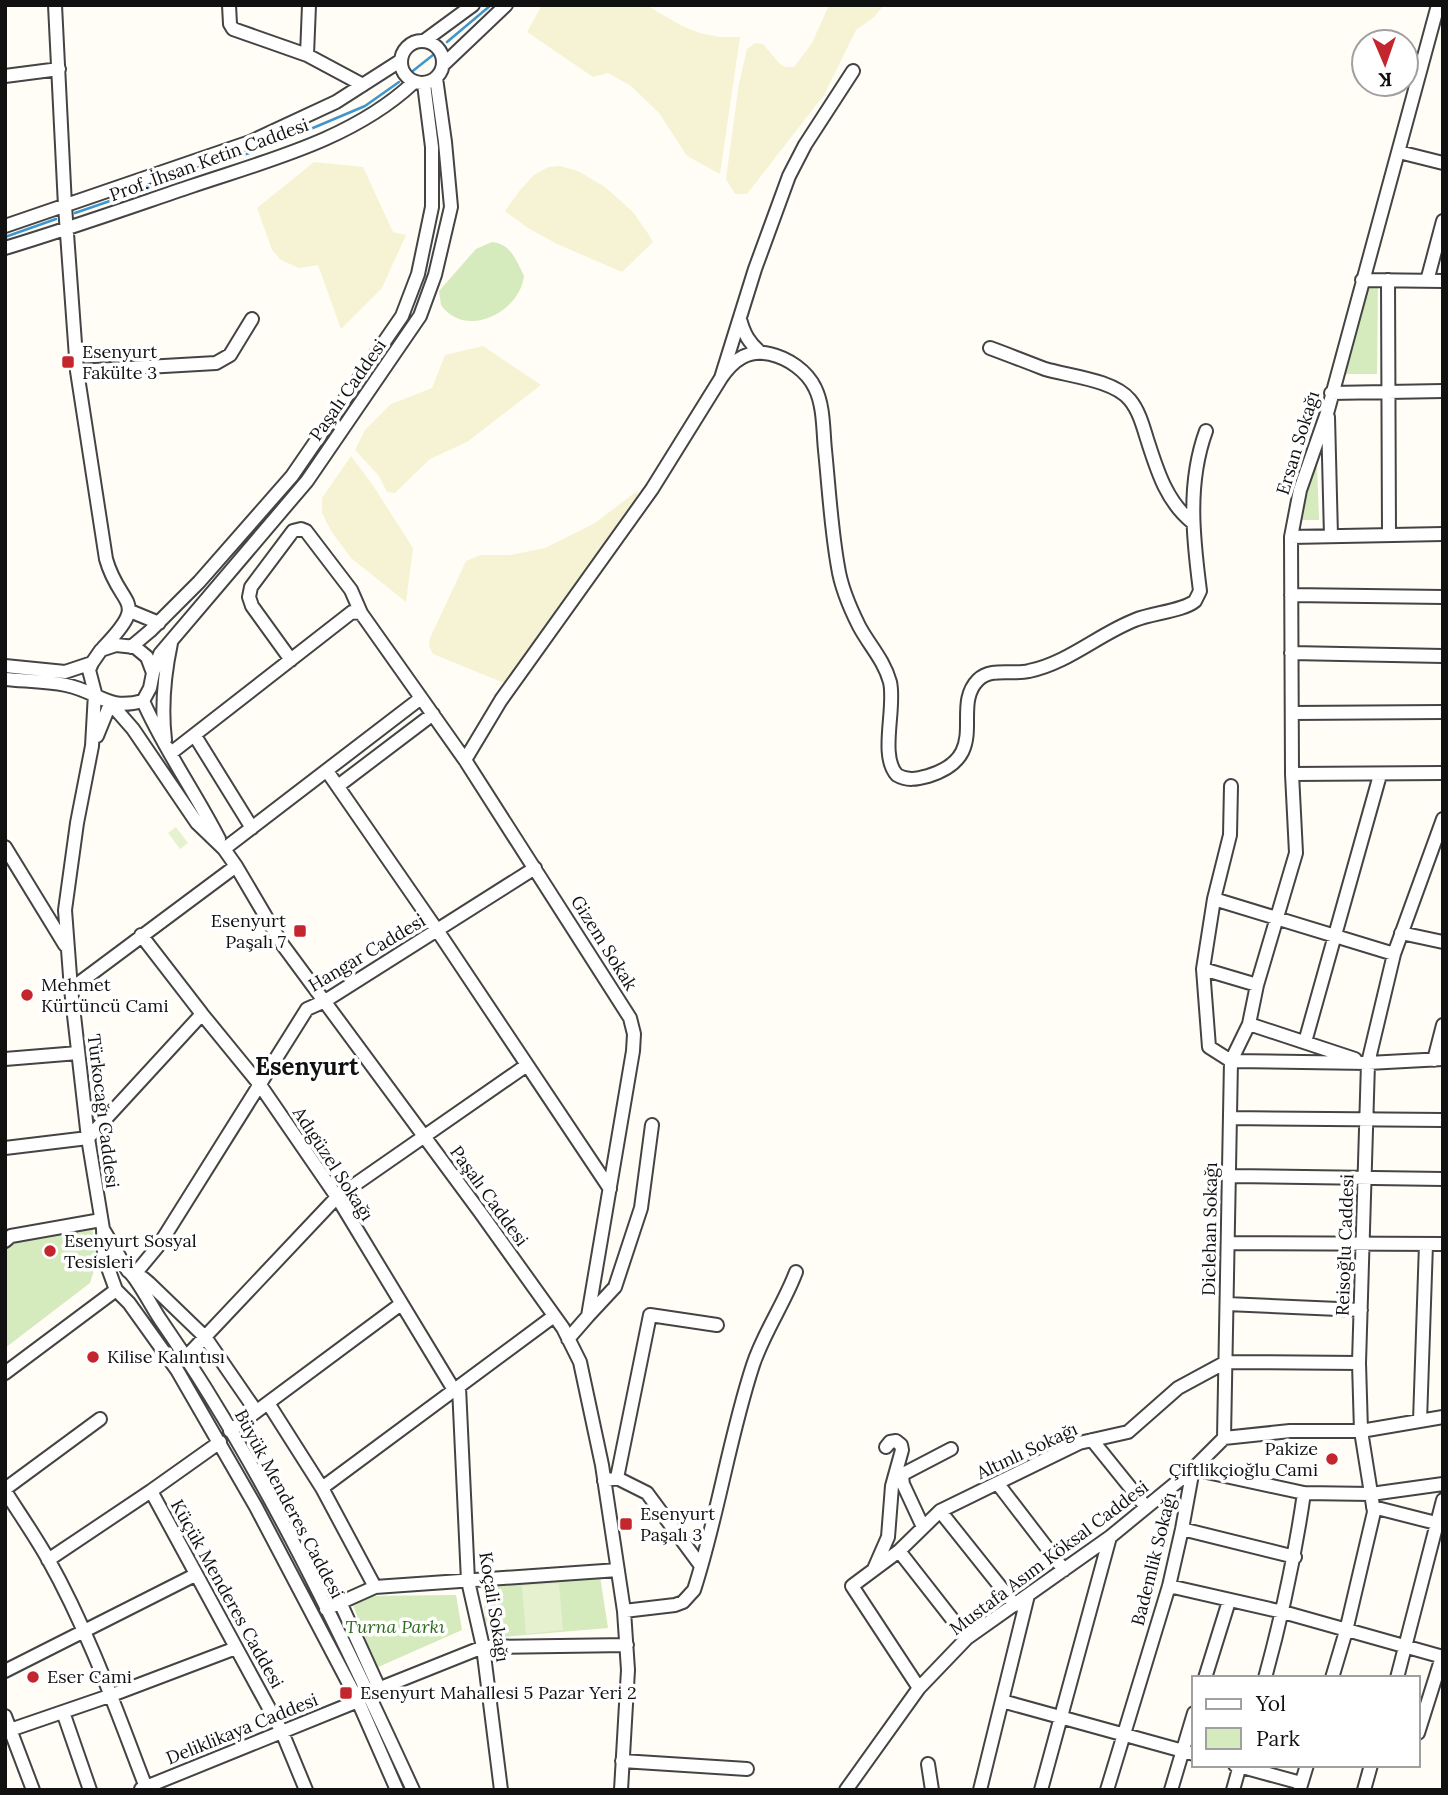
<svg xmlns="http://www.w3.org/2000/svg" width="1448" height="1795" viewBox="0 0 1448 1795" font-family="Lora,serif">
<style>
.farmland{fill:#f6f3d4}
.green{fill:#d5ebbd}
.pitch{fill:#e6f2cf}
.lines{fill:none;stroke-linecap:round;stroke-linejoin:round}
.stream{stroke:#3f96cf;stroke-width:2.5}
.minor-casing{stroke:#444;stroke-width:16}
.minor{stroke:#fff;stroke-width:12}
.poi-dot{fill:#c4262e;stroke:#fff;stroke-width:2.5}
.labels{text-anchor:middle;stroke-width:7;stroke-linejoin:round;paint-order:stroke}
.street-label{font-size:18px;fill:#111;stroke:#fff}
.poi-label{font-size:18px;fill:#111;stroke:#fff;text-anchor:start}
.park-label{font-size:18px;font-style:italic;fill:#2f6b1f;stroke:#fff}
.district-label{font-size:24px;font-weight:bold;fill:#111;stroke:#fff}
</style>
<rect width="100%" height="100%" fill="#fffdf5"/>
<path class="farmland" d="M542 5H646L682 26 700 33 720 37H740L720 174 687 156 659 113 631 86 608 73 593 77 527 32Z
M829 5H884L873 18 856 30 824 95 747 194H735L726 179 739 83 747 49 755 43 763 44 780 64 786 67H794L812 43Z
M314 162 363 167 393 232 406 235 382 288 341 329 318 265 299 268 281 260 272 250 257 208Z
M560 166 578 171 605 187 633 212 647 232 653 242 622 272 557 244 528 228 505 211 520 190 534 175 548 167Z
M483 346 541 385 467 442 430 459 395 493 387 492 379 476 355 450 365 430 391 404 432 388 445 355Z
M351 456 372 484 413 548 406 602 351 558 331 531 322 513V498Z
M637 491V501L504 683 433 654 429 646 430 638 466 561 480 555H510L545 548 595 523Z"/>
<path class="green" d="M492 242C511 244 516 260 524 276 520 312 466 340 441 305L439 291 476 249Z
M1378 283 1377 374H1339L1365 288Z
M1316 435 1319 520H1299Z
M92 1224 96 1264 90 1283 5 1348V1245L12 1240Z
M599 1570 608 1628 492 1638C482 1619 483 1599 489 1578Z
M456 1595 462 1630 376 1668 352 1602 363 1596Z"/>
<path class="pitch" d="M176 827 188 843 180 849 168 833Z
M559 1583 563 1630 526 1634 522 1586Z"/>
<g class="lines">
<path class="stream" d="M447 42 491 5
M409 74 433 55
M75 213 275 144 365 106 399 82
M5 237 56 219"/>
<defs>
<path id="minor" d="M55 5 65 206 77 371 106 559C120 609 151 598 103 648
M229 5 230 24 233 29 307 55 363 85
M401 62a21 21 0 1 1 42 0a21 21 0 1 1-42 0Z
M424 41 473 5
M307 55 309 5
M443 65 506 5
M5 76 59 69
M1399 152 1443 163
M5 226 250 142 336 102 400 61
M5 248C68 229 130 207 192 186 269 160 353 139 413 83
M1362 280 1443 281
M1388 280 1389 535
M1427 281 1443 221
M740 319C744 334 749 343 761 353
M990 348C1009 355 1027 362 1045 369 1069 376 1114 380 1130 400 1139 411 1143 426 1147 439 1157 470 1166 501 1192 522
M77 371 216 363 230 355 252 319
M721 378C733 360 748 349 770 354 788 358 807 371 815 388 824 406 823 431 825 450 829 489 831 528 838 567 841 587 850 608 859 626 869 645 884 660 890 682 896 708 879 756 897 775 907 781 917 779 928 776 993 756 950 708 978 680 991 667 1013 675 1029 671 1068 663 1099 634 1135 620 1152 613 1183 611 1195 601L1200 591C1193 537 1187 483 1206 431
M1331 393 1443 391
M1328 417 1331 536
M1291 537 1443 534
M1291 595 1443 597
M130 611 159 623
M131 647 150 631 199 582 292 476 402 316 418 274 432 207V147L424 84
M1291 653 1443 656
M291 660 252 606 249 597 251 587 293 531 301 529 306 531 351 590 361 613 465 760 630 1018 634 1034 633 1051 588 1316 568 1339
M5 666 65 672 92 663
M153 673 160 654 307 481 420 316 435 275 451 207 445 142 436 78
M5 679C25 681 46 681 66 685 100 692 106 711 143 701L150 688 153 673 147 657 135 647 116 645 101 650 92 663 89 670 95 693 92 746 77 823 65 910 71 989 88 1138 103 1229 104 1257 116 1290 129 1303 177 1370 256 1507 358 1701 397 1790
M143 701C164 749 195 792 219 839
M112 705 133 729 197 823 224 849 236 866 282 944 480 1212 563 1328 580 1362 602 1465 624 1611 628 1670 621 1790
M1292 713 1443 712
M97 736 110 704
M195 736 252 828
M165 740C161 706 164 676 171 643
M171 753 352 612 361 613
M465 760 501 700 652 489 721 378 755 269 789 176 805 145 853 71
M327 771 437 930 610 1189
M1292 774 1443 773
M338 786 433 714
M1231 786 1230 835 1214 899 1203 969 1209 1047 1231 1061 1368 1063 1443 1059
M5 847 65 945
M224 849 421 698
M1214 899 1394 954
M1401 933 1443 942
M141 935 202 1014 260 1085 337 1197 454 1390
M1203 969 1257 985
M71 989 236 866
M1249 1024 1355 1059
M1305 1042 1380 775
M5 1059 78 1053
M1434 1060 1443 1025
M1230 1118 1443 1120
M5 1148 88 1138 202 1014
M1229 1176 1443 1179
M103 1229 128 1271C136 1276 153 1309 160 1319 261 1465 339 1629 413 1790
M5 1241 11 1236 101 1220
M1228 1243 1443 1244
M134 1275 159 1245 307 1009 325 1001 535 868
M136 1279 143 1278 149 1283 205 1337 256 1411
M1227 1304 1361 1310
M588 1316 615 1287 641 1208 652 1125
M186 1357 337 1197 527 1065
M5 1373 116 1290
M459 1387 468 1581 483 1647 501 1790
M268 1403 322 1488 375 1587
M1420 1421 1426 1244
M230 1431 401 1304
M1224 1438 1231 1061 1249 1024 1257 985 1296 853 1292 774 1291 537 1300 490 1328 410 1438 5
M1092 1440 1146 1507
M617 1478 647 1493 701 1566
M604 1481 617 1478 650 1315 717 1325
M998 1484 1064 1570
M322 1488 554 1316
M5 1489 100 1419
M5 1491C19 1513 35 1536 48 1559 89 1632 117 1712 147 1790
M151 1491 282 1732 306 1790
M1373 1507 1436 1523
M940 1511 1015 1605
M923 1527 903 1484 902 1477 905 1473 951 1449
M1182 1529 1295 1557
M899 1551 967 1638
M48 1560 151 1491 220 1442
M874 1569 888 1537 892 1486 902 1450 901 1445 896 1441 890 1442 886 1447
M1169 1586 1283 1612 1443 1657
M340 1602 379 1688
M326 1609 375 1587 618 1570
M624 1611 675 1605 683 1602 694 1590C718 1516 729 1438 753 1365 764 1332 784 1304 796 1272
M5 1671 195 1575
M1205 1678 1229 1601
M1265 1678C1282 1616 1295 1556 1304 1493
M1332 1678 1346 1631 1374 1512 1361 1431 1359 1363 1368 1063 1394 954 1443 819
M1397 1678 1443 1500
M919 1688 852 1586 899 1551 940 1511 1079 1443 1128 1432 1178 1388 1226 1362 1359 1363
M368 1693 483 1647 627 1645
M1002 1701 1194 1754
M63 1712 90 1790
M5 1716 33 1790
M10 1730 112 1695 236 1648
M1418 1733 1442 1657
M622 1761 747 1769
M928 1764 932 1790
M1235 1765 1301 1783
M1300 1788 1307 1765
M141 1789 358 1701
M846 1790 919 1688 967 1638 1110 1537 1193 1469 1224 1438 1290 1431H1361L1443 1417
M980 1790 1028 1595
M1041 1790 1110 1537
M1107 1790 1169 1586 1182 1529 1193 1469 1304 1493 1371 1494 1443 1484
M1171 1790 1194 1713
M1233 1790 1240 1765
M1364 1790 1371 1765"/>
</defs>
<use href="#minor" class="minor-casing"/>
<use href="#minor" class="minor"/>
</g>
<g class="poi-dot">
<rect x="61" y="355" width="14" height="14" rx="3.5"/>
<rect x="293" y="924" width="14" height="14" rx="3.5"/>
<circle cx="27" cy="995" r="7"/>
<circle cx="50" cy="1251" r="7"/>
<circle cx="93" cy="1357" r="7"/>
<circle cx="1332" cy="1459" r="7"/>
<rect x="619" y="1517" width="14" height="14" rx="3.5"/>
<circle cx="33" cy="1677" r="7"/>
<rect x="339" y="1686" width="14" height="14" rx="3.5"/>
</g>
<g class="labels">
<g class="street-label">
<text transform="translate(209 160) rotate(-20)" y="6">Prof. İhsan Ketin Caddesi</text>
<text transform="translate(348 390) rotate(-55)" y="6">Paşalı Caddesi</text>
<text transform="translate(1298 443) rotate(-73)" y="6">Ersan Sokağı</text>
<text transform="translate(604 943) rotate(58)" y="6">Gizem Sokak</text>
<text transform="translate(367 953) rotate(-31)" y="6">Hangar Caddesi</text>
<text transform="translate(103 1111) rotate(83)" y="6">Türkocağı Caddesi</text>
<text transform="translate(333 1164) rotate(57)" y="6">Adıgüzel Sokağı</text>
<text transform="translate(489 1196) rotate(54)" y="6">Paşalı Caddesi</text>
<text transform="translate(1210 1229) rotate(-89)" y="6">Diclehan Sokağı</text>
<text transform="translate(1345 1245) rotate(-88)" y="6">Reisoğlu Caddesi</text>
<text transform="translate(1027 1451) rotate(-25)" y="6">Altınlı Sokağı</text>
<text transform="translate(289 1504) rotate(62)" y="6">Büyük Menderes Caddesi</text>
<text transform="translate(1049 1558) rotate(-37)" y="6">Mustafa Asım Köksal Caddesi</text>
<text transform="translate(1154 1559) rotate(-76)" y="6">Bademlik Sokağı</text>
<text transform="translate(227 1594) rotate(61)" y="6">Küçük Menderes Caddesi</text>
<text transform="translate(494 1607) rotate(81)" y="6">Koçali Sokağı</text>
<text transform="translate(242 1729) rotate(-22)" y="6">Deliklikaya Caddesi</text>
</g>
<g class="poi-label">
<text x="82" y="358">Esenyurt<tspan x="82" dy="21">Fakülte 3</tspan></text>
<text x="286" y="927" text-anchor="end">Esenyurt<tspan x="286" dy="21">Paşalı 7</tspan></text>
<text x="41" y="991">Mehmet<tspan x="41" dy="21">Kürtüncü Cami</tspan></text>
<text x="64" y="1247">Esenyurt Sosyal<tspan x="64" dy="21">Tesisleri</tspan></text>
<text x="107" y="1363">Kilise Kalıntısı</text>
<text x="1318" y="1455" text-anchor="end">Pakize<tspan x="1318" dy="21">Çiftlikçioğlu Cami</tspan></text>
<text x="640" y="1520">Esenyurt<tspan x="640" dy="21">Paşalı 3</tspan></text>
<text x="47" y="1683">Eser Cami</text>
<text x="360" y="1699">Esenyurt Mahallesi 5 Pazar Yeri 2</text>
</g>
<g class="park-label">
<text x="395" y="1633">Turna Parkı</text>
</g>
<g class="district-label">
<text x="307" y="1075">Esenyurt</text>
</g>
</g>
<rect width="1448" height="1795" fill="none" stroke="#111111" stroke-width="14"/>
<rect x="1192" y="1676" width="228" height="91" fill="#ffffff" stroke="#a0a0a0" stroke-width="2"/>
<rect x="1206" y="1699" width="35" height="10" fill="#ffffff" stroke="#a0a0a0" stroke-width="2"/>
<text x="1256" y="1711" font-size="21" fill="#111111">Yol</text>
<rect x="1206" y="1728" width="35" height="21" fill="#d5ebbd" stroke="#a0a0a0" stroke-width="2"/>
<text x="1256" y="1746" font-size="21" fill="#111111">Park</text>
<g transform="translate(1385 63) rotate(178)"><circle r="33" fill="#ffffff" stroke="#a0a0a0" stroke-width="2"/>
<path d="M0-5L12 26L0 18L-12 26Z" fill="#c4262e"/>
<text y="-10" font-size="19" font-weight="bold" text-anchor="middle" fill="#111111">K</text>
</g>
</svg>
